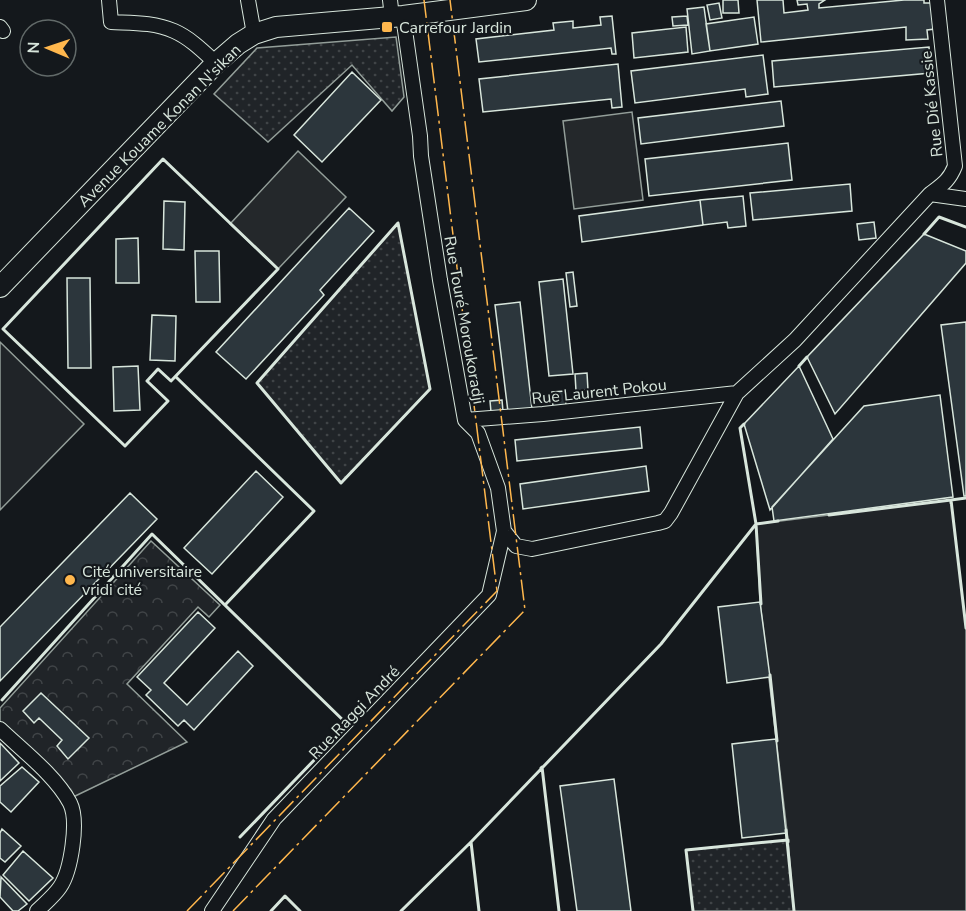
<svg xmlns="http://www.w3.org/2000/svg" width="966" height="911" viewBox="0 0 966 911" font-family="'Nunito Sans',sans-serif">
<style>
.grass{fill:url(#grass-dots);stroke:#939e99;stroke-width:1.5}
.forest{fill:url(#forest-crowns);stroke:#939e99;stroke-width:1.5}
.pitch{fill:#202428;stroke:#939e99;stroke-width:1.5}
.parking{fill:#24282b;stroke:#939e99;stroke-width:1.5}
.building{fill:#2c363c;stroke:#d8e6dc;stroke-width:1.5}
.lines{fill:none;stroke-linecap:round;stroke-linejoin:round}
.street-casing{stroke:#d8e6dc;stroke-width:16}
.secondary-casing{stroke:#d8e6dc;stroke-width:22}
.street{stroke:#14181c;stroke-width:14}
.secondary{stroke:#14181c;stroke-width:20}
.wall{stroke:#d8e6dc;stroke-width:3}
.power{stroke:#ffb74d;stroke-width:1.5;stroke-dasharray:21 4.5 3 4.5;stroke-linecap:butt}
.poi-dot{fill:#ffb74d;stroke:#14181c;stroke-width:2}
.labels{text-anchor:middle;stroke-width:4.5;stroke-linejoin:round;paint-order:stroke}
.poi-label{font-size:16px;fill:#d8e6dc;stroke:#14181c;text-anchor:start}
.street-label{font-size:16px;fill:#d8e6dc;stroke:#14181c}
</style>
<defs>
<pattern id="grass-dots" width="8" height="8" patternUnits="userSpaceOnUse" patternTransform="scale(1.5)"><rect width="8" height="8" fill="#202428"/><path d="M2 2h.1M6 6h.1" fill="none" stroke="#404447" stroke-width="1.8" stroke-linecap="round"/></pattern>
<pattern id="forest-crowns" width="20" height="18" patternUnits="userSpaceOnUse" patternTransform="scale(1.5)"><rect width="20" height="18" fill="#202428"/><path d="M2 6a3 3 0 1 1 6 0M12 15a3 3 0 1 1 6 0" fill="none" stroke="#404447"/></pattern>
</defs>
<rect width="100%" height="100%" fill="#14181c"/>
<path class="grass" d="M396 37 404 97 392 111 352 65 268 142 214 94 257 48Z
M398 223 430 389 341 483 257 383Z
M788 840 794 911H693L686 850Z"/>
<path class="forest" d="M151 541 220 605 209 617 198 607 127 684 187 742 69 799 0 723V708Z"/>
<path class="pitch" d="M0 342 84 424 0 510Z
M951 500 966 628V911H794L788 840 760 602 756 524Z"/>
<path class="parking" d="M632 112 643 200 574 209 563 121Z
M298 151 346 197 278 269 230 224Z"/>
<path class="building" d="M723 0H738L739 13H723Z
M757 0H783L784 13 808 10 807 4 798 5 797 0H825L819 4V8L904 0H924V3H933L935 29 927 30 928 39 906 40V27L761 42Z
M719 3 722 18 710 20 707 5Z
M704 7 710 51 692 54 687 9Z
M612 16 616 54H612L611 48 479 62 476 39 554 30 553 23 573 21V28L601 25 600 17Z
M687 16 688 25 673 26 672 17Z
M754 17 758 44 710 51 706 24Z
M686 27 688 52 634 58 632 33Z
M929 47 931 73 774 87 772 61Z
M763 55 768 94 746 97 745 89 635 103 631 71Z
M618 64 622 107 612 108 611 99 483 112 479 79Z
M352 72 381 100 322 162 294 135Z
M781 101 784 126 641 144 638 118Z
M788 143 792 180 649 196 645 159Z
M850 184 852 211 753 220 750 193Z
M743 196 746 226 728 228 727 222 703 225 700 200Z
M700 200 703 225 582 242 579 216Z
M164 201 185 202 184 250 163 249Z
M349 208 374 231 320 290 324 295 246 379 216 352Z
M874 222 876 238 859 240 857 224Z
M924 234 966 251V263L835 414 807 357Z
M138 238 139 283H116V239Z
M195 251H219L220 302H196Z
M573 272 577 306 570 307 566 273Z
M67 278H90L91 368H68Z
M563 279 573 374 549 376 539 282Z
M520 302 532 409 508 412 495 305Z
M152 315 176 316 175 361 150 360Z
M966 322V496H964L941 325Z
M138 366 140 410 114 411 113 367Z
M799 366 833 439 770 510 744 424Z
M587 373 588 390 576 391 575 374Z
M565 391 566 406 553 407 552 392Z
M940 395 953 497 774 521 772 507 864 406Z
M502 400 503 411 491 412 490 401Z
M640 427 642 448 517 461 515 440Z
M646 466 649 491 523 509 520 484Z
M256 471 283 497 212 574 184 548Z
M130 493 157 519 0 681V627Z
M760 602 770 677 727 683 718 607Z
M198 612 215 628 164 683 187 705 238 651 253 666 194 730 184 720 178 726 146 695 151 690 137 677Z
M41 693 89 738 68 759 57 746 62 740 39 718 34 723 23 711Z
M776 739 786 833 742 838 732 744Z
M0 743 19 763 0 781Z
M22 767 39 782 11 812 0 802V786Z
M614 779 631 911H577L560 786Z
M2 829 21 846 5 862 0 858V833Z
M23 851 53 878 29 901 3 875Z
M1 877 27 904 18 911H13L0 897Z"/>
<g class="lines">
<defs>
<path id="street" d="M109 0 111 22C132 23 154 22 174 31 190 38 203 51 216 63
M248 0 254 34
M390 0 392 17
M403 16 420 136 421 156 440 280 465 420 478 433 498 488 504 531 516 546 532 549 658 523 665 521 671 513 737 393 795 340 930 194 966 199
M0 27 3 31
M930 194C942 185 949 181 955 166L937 0
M465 420 543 414 737 393
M0 729C22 750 56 776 70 803 79 821 71 871 60 887 54 896 45 903 37 911
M212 911 274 819 489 595 504 531"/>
<path id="secondary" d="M0 287 216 63 238 44 254 34 276 27 403 16 526 0"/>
</defs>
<use href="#street" class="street-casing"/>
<use href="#secondary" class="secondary-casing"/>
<use href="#street" class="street"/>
<use href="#secondary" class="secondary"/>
<path class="wall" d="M163 159 278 269 171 381 158 369 147 381 168 401 125 446 3 329Z
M398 223 430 389 341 483 257 383Z
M924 234 939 217 966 227
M799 366 807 357
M176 377 314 511 225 605
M951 503V500L966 498
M829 515 951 500 966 628
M761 604 756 524 778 521
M770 675 777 741
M2 700 152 534 348 725 240 837
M541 768 542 767 559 911
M786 830 794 911
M471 842 479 911
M271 911 285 896 300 911
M401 911 471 842 661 644 756 524 740 428 744 424
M693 911 686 850 788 840V842"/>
<path class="power" d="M187 911 497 591 424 0
M233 911 525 610 450 0"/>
</g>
<g class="poi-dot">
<rect x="381" y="21" width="12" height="12" rx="3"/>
<circle cx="70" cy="580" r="6"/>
</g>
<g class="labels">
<g class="poi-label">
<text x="399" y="33">Carrefour Jardin</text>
<text x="82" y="577">Cité universitaire<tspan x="82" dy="18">vridi cité</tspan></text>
</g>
<g class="street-label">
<text transform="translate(931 104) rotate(-96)" y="6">Rue Dié Kassie</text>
<text transform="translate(159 125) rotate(-45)" y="6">Avenue Kouame Konan N'sikan</text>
<text transform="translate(465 320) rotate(80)" y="6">Rue Touré Moroukoradji</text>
<text transform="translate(599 391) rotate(-6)" y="6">Rue Laurent Pokou</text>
<text transform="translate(354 712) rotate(-46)" y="6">Rue Raggi André</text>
</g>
</g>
<g transform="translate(48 48) rotate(272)"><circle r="28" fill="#14181c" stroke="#626a69" stroke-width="1.5"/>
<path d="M0-4.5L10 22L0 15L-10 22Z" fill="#ffb74d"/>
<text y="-9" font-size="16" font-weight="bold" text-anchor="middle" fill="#d8e6dc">N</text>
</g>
</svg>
